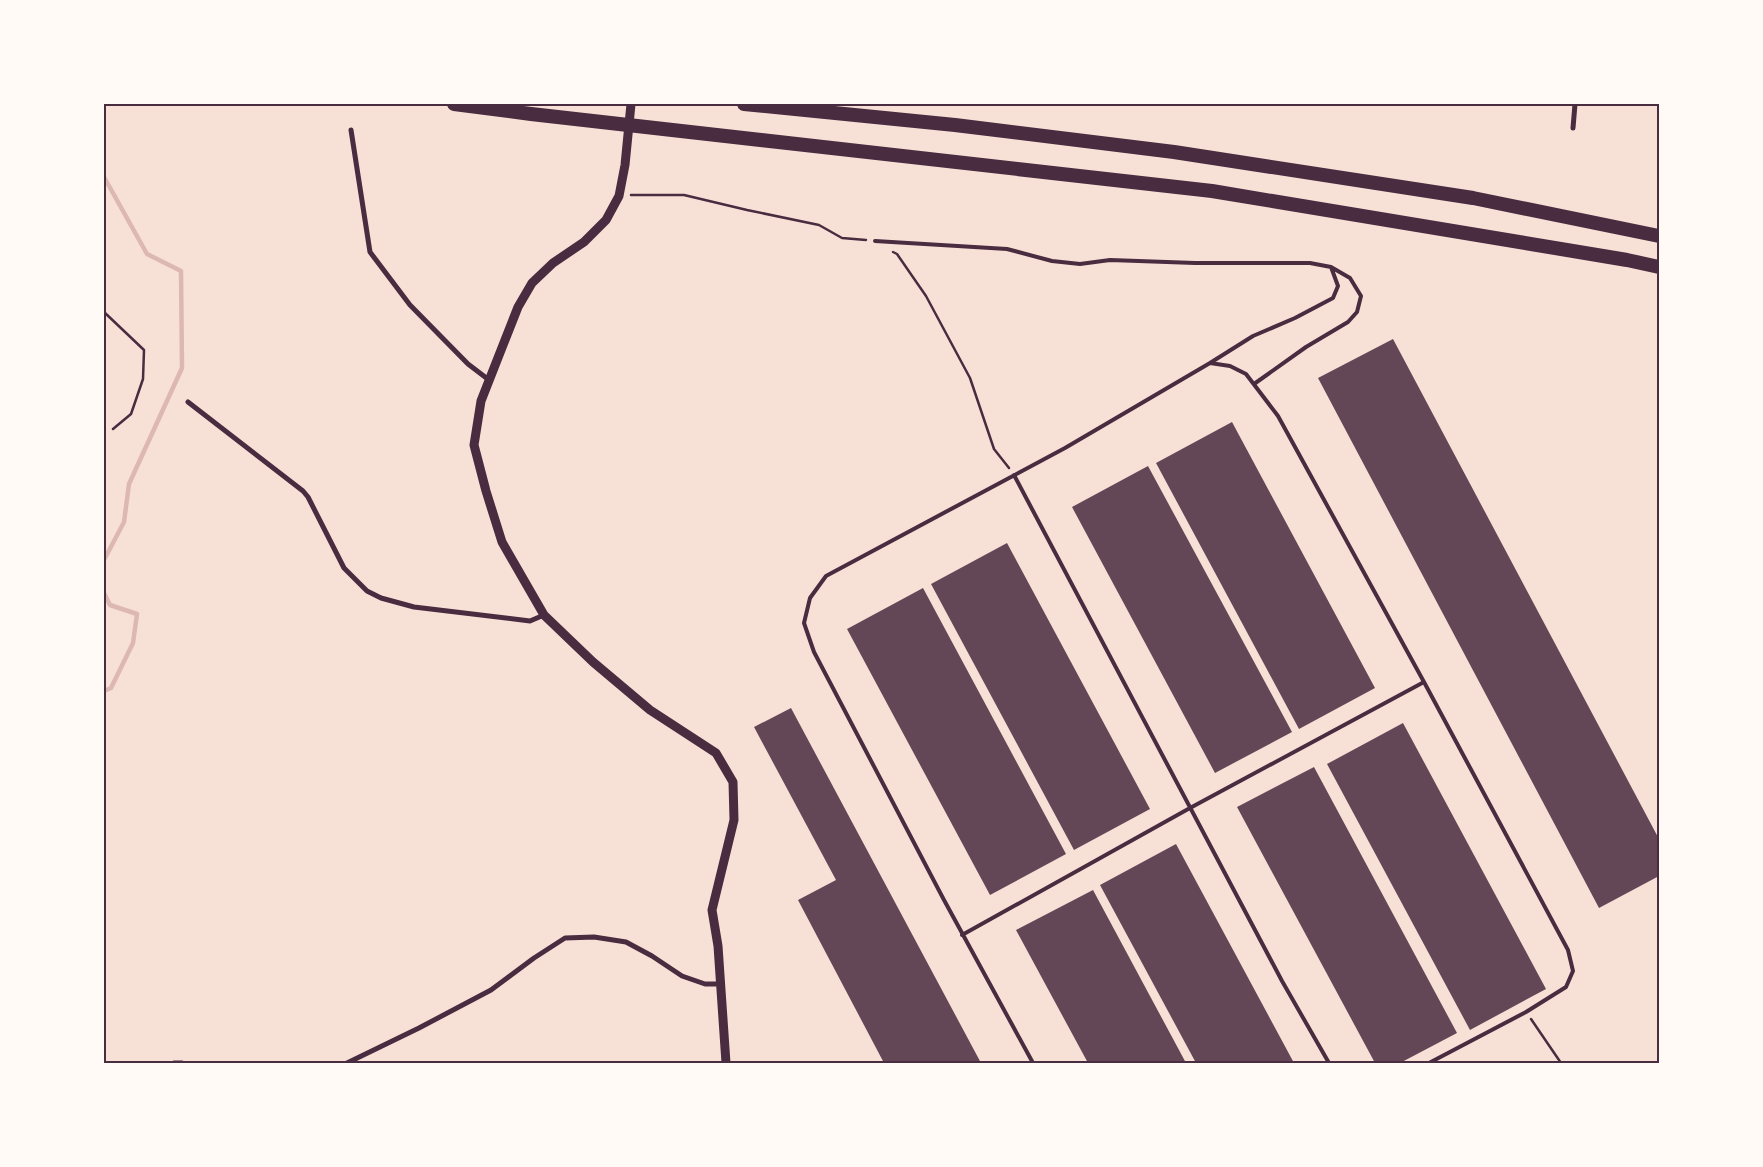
<svg xmlns="http://www.w3.org/2000/svg" width="1763" height="1167" viewBox="0 0 1763 1167" font-family="'Noto Sans',sans-serif">
<style>
.lines{fill:none;stroke-linecap:round;stroke-linejoin:round}
.stream{stroke:#dcb8b0;stroke-width:4.5}
.building{fill:#644757}
.path{stroke:#4a2c40;stroke-width:2.5}
.service{stroke:#4a2c40;stroke-width:4}
.minor{stroke:#4a2c40;stroke-width:5}
.tertiary{stroke:#4a2c40;stroke-width:9}
.motorway{stroke:#4a2c40;stroke-width:14}
.neatline{fill:none;stroke:#4a2c40;stroke-width:2}
</style>
<rect width="100%" height="100%" fill="#f7e1d7"/>
<g class="lines">
<path class="stream" d="M104 177 147 254 181 271 182 368 129 484 124 522 104 560
M104 593 110 605 137 614 133 643 111 688 104 691"/>
</g>
<path class="building" d="M1393 339 1659 839V876L1599 908 1318 378Z
M1232 422 1375 688 1299 729 1156 463Z
M1148 466 1292 732 1215 773 1072 507Z
M1007 543 1150 809 1074 850 931 584Z
M923 588 1066 854 990 895 847 629Z
M791 708 981 1063H884L798 900 836 880 754 727Z
M1403 723 1546 989 1470 1030 1327 764Z
M1314 767 1457 1033 1400 1063H1375L1237 807Z
M1176 844 1294 1063H1196L1100 885Z
M1093 890 1186 1063H1088L1016 930Z"/>
<g class="lines">
<path class="path" d="M631 195H684L747 210 819 225 842 238 866 240
M893 252 897 254 926 296 970 378 994 449 1009 468
M104 312 144 350 143 379 131 414 113 429
M1531 1019 1561 1063"/>
<path class="service" d="M875 241 1007 249 1052 261 1080 264 1110 260 1195 263H1310L1331 267 1350 278 1361 296 1357 312 1348 322 1306 347 1254 384
M1210 363 1253 336 1295 318 1333 298 1338 286 1331 267
M1014 475 1282 981 1329 1063
M962 935 1190 808 1424 682
M1033 1063 944 900 814 652 804 623 810 598 826 576 1065 448 1210 363 1230 366 1246 374 1278 416 1424 682 1568 950 1573 971 1566 987 1526 1012 1429 1063"/>
<path class="minor" d="M1573 128 1575 104
M351 130 370 252 410 305 468 364 489 380
M188 402 303 491 308 497 344 568 367 591 381 598 414 607 530 621 544 615
M174 1063H182
M347 1063 419 1028 491 990 534 958 565 938 594 937 626 942 652 956 682 976 705 984H720"/>
<path class="tertiary" d="M631 104 625 165 619 196 606 220 584 242 553 263 532 283 518 307 481 401 474 445 486 491 502 542 544 615 593 662 650 710 716 753 733 782 734 820 712 910 718 946 726 1063"/>
<path class="motorway" d="M454 104 531 114 1212 191 1627 260 1659 267
M744 104 955 125 1174 152 1473 198 1659 236"/>
</g>
<rect width="1763" height="1167" fill="none" stroke="#fffaf5" stroke-width="210"/>
<rect x="105" y="105" width="1553" height="957" class="neatline"/>
</svg>
